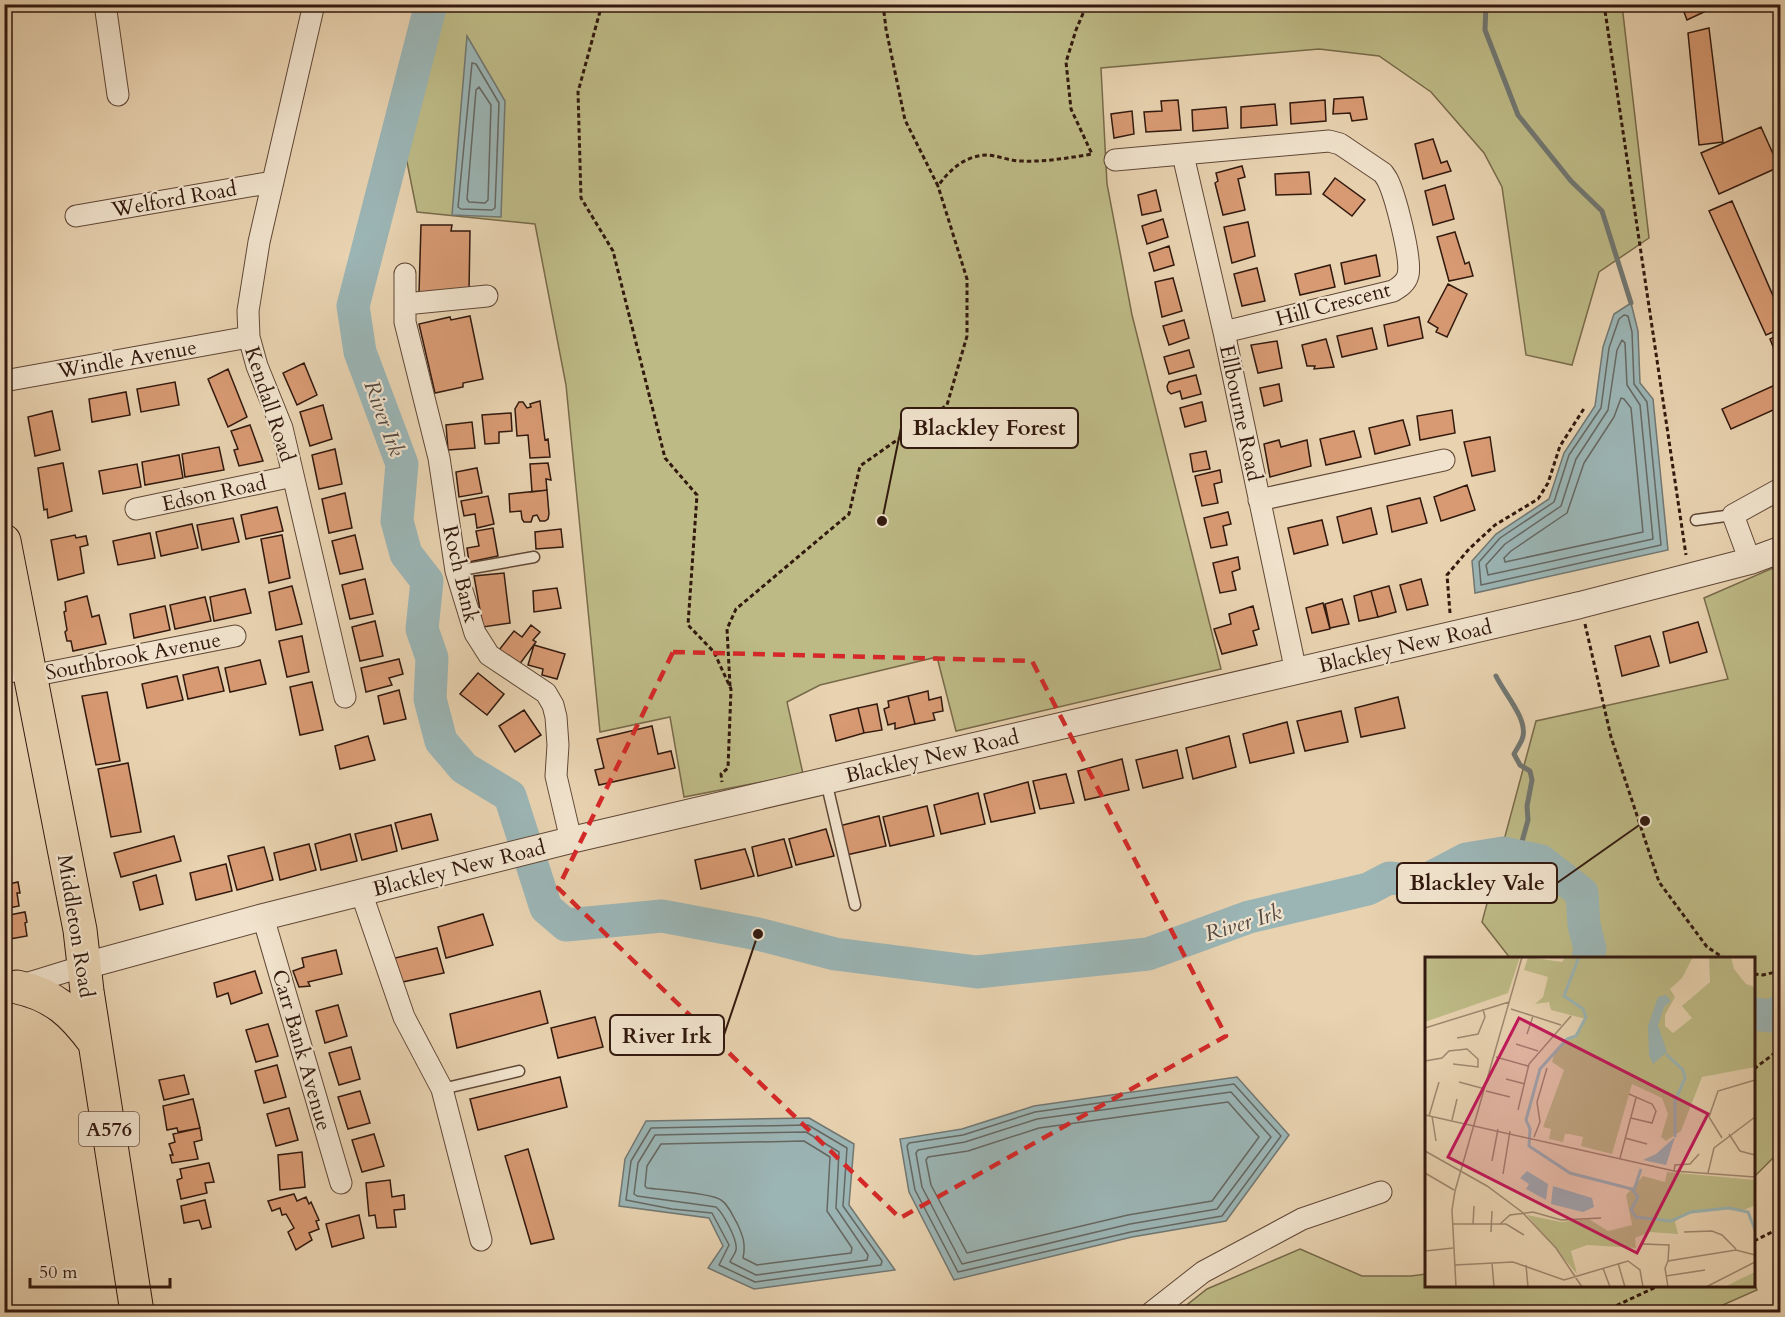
<svg xmlns="http://www.w3.org/2000/svg" width="1785" height="1317" viewBox="0 0 1785 1317" font-family="Cardo,serif">
<style>
.green{fill:#bdba86;stroke:#786a4a;stroke-width:1.5}
.water{fill:#9bb5b5;stroke:#717772;stroke-width:1.5}
.lines{fill:none;stroke-linecap:round;stroke-linejoin:round}
.shore{stroke:#666762;stroke-width:1.5}
.stream{stroke:#717772;stroke-width:5}
.river{stroke:#9bb5b5;stroke-width:33}
.building{fill:#d89a73;stroke:#32190e;stroke-width:1.5}
.service-casing{stroke:#604736;stroke-width:13}
.minor-casing{stroke:#604736;stroke-width:23}
.tertiary-casing{stroke:#604736;stroke-width:28}
.trunk-casing{stroke:#32190e;stroke-width:35}
.path{stroke:#32190e;stroke-width:3;stroke-dasharray:4.5 3;stroke-linecap:butt}
.service{stroke:#f0e2cc;stroke-width:10}
.minor{stroke:#f0e2cc;stroke-width:21}
.tertiary{stroke:#f0e2cc;stroke-width:26}
.trunk{stroke:#e8d2b0;stroke-width:33}
.marked{fill:none;stroke:#d62828;stroke-width:4.5;stroke-dasharray:12 8;stroke-linejoin:round}
.labels{text-anchor:middle;stroke-width:4.5;stroke-linejoin:round;paint-order:stroke}
.shield{fill:#f0e2cc;stroke:#6b5547;stroke-width:1.5}
.shield-label{font-size:20px;font-weight:bold;fill:#32190e}
.street-label{font-size:21px;fill:#32190e;stroke:#f0e2cc}
.water-label{font-size:22px;font-style:italic;fill:#524840;stroke:#f0e2cc}
.inset-river{fill:none;stroke:#9bb5b5;stroke-width:3}
.inset-road{fill:none;stroke:#9f886f;stroke-width:1.5}
.view{fill:#c2185b;fill-opacity:0.15;stroke:#c2185b;stroke-width:3}
.inset-edge{fill:none;stroke:#32190e;stroke-width:3}
.leader{fill:none;stroke:#32190e;stroke-width:2}
.callout-dot{fill:#32190e;stroke:#f0e2cc;stroke-width:2}
.callout{fill:#f0e2cc;stroke:#32190e;stroke-width:2}
.callout-label{font-size:22px;text-anchor:middle;font-weight:bold;fill:#32190e}
</style>
<rect width="100%" height="100%" fill="#e8d2b0"/>
<filter id="stains"><feTurbulence type="fractalNoise" baseFrequency=".00333" numOctaves="4"/><feColorMatrix values="0 0 0 0 .2 0 0 0 0 .09 0 0 0 0 .02 0 0 0 .5 -.17"/></filter>
<radialGradient id="worn" r=".72"><stop offset=".6" stop-color="#630" stop-opacity="0"/><stop offset="1" stop-color="#630" stop-opacity=".3"/></radialGradient>
<path class="green" d="M443 5H1622L1649 238 1599 272 1572 365 1526 355 1502 187 1484 153 1431 92 1379 56 1319 49 1101 68 1107 184 1132 315 1221 669 956 731 937 657 820 685 787 702 803 774 684 797 670 717 600 732 566 385 535 224 417 212 405 152 426 63Z
M1780 565V1151L1754 1177V958H1510L1482 922 1536 721 1728 679 1704 598Z
M1300 1249 1362 1276H1411L1426 1274V1286L1754 1284 1757 1290 1707 1312H1178L1207 1289Z"/>
<path class="water" d="M467 36 505 101 501 217 452 215Z
M1631 303 1638 331 1640 383 1653 399 1668 550 1475 593 1472 561 1496 534 1549 499 1564 453 1595 406 1603 347 1614 314Z
M1237 1077 1289 1135 1226 1221 1132 1237 954 1280 909 1192 900 1139 962 1129 1034 1106Z
M809 1118 854 1144 849 1205 895 1270 754 1289 708 1268 723 1246 709 1218 619 1206 625 1159 646 1121Z"/>
<g class="lines">
<path class="shore" d="M472 63 476 64 499 103 495 208 492 210 461 209 458 207Z
M479 87 491 105 488 200 485 203 469 202 467 199 476 90Z
M1624 315 1628 316 1632 332 1634 384 1647 402 1661 545 1481 585 1479 562 1500 538 1554 502 1569 455 1601 408 1609 348 1619 319Z
M1622 340 1625 343 1627 385 1640 405 1653 539 1488 575 1486 565 1505 544 1561 506 1576 459 1608 410 1617 350Z
M1621 398 1624 399 1631 408 1643 532 1505 562 1504 558 1511 551 1567 513 1584 463 1614 417Z
M1234 1084 1281 1136 1222 1216 1131 1232 958 1272 915 1190 907 1146 909 1143 963 1135 1035 1112Z
M1231 1092 1271 1137 1217 1209 1130 1224 962 1264 922 1187 916 1153 918 1150 965 1142 1037 1119Z
M1228 1102 1259 1137 1212 1201 1128 1215 967 1253 931 1185 926 1160 928 1157 968 1151 1039 1128Z
M808 1125 847 1148 843 1206 882 1261 881 1265 755 1282 719 1265 729 1245 712 1213 672 1209 626 1200 631 1161 651 1128Z
M806 1132 839 1152 836 1208 868 1255 867 1260 756 1275 730 1262C731 1258 735 1255 736 1250 738 1240 723 1213 716 1207L637 1196 634 1194 638 1163 655 1135Z
M804 1141 830 1157 827 1211 852 1248 851 1253 757 1265 743 1258C746 1244 743 1236 737 1223 732 1215 729 1205 721 1200 712 1193 662 1190 647 1188L645 1186 647 1166 661 1144Z"/>
<path class="stream" d="M1486 4 1485 30 1518 115 1571 181 1602 211 1631 303
M1496 676C1504 693 1527 718 1523 736 1522 742 1517 748 1514 754L1520 765 1530 771 1532 780 1527 806 1528 820 1518 856"/>
<path class="river" d="M431 4 353 306 360 352 402 464 397 521 406 554 427 581 422 629 432 658 430 699 441 741 464 768 510 796 546 908 566 925 662 916 758 934 835 954 977 972 1148 954 1249 917 1368 889 1389 878 1424 881 1466 859 1503 853 1541 861 1582 893 1584 925 1590 949 1588 958
M1754 1014 1771 1016 1780 1011"/>
</g>
<path class="building" d="M1681 4H1721L1687 20Z
M1709 28 1723 142 1699 145 1688 33Z
M1363 97 1367 119 1352 121 1350 113 1333 114 1334 99Z
M1178 100 1181 130 1146 132 1144 112 1162 111 1161 101Z
M1325 100 1326 121 1291 124 1290 103Z
M1275 104 1277 125 1241 128V107Z
M1226 107 1228 128 1193 131 1192 110Z
M1132 111 1134 134 1114 138 1111 114Z
M1761 127 1779 167 1719 194 1701 153Z
M1433 139 1441 163 1447 161 1451 171 1423 179 1415 144Z
M1242 166 1245 177 1238 179 1245 210 1223 215 1215 183 1218 181 1216 173Z
M1309 172 1311 194 1276 195 1275 174Z
M1335 178 1365 200 1352 216 1323 194Z
M1445 185 1454 219 1433 225 1425 191Z
M1156 190 1161 211 1142 215 1138 195Z
M1732 201 1780 312V329L1766 335 1709 211Z
M1163 219 1168 237 1147 244 1142 226Z
M1248 222 1255 256 1232 263 1224 227Z
M421 225H452L451 231H470L469 292 419 294Z
M1455 232 1465 264 1469 262 1473 276 1449 281 1437 237Z
M1169 246 1174 265 1154 271 1149 253Z
M1376 255 1380 276 1345 284 1341 263Z
M1330 265 1335 287 1300 295 1295 274Z
M1257 268 1265 301 1242 306 1234 274Z
M1173 278 1182 311 1162 317 1155 282Z
M1448 284 1467 294 1447 337 1436 332 1438 328 1428 322Z
M470 316 483 379 463 383V387L435 393 419 324 450 317 451 320Z
M1419 317 1423 338 1388 346 1384 325Z
M1184 320 1189 338 1169 345 1163 326Z
M1372 328 1377 349 1342 357 1337 336Z
M1780 334V364L1770 339Z
M1326 339 1334 367 1314 369 1315 366H1307L1302 345Z
M1277 341 1282 368 1258 373 1251 345Z
M1189 350 1194 367 1169 374 1164 357Z
M304 363 317 395 297 405 283 373Z
M228 369 247 417 228 427 208 379Z
M1196 375 1201 394 1182 399 1180 391 1171 394 1168 391 1167 386 1169 382Z
M175 382 179 405 141 412 137 389Z
M1279 384 1282 401 1264 406 1260 388Z
M1775 385 1780 397V407L1731 429 1722 409Z
M126 392 130 415 92 422 89 399Z
M540 401 545 440 548 439 550 457 530 458 528 435 517 436 515 409 519 402H523L527 408 531 407 530 404 533 403Z
M1202 402 1206 421 1185 427 1180 408Z
M323 405 332 439 310 446 300 412Z
M1452 410 1455 433 1420 440 1417 416Z
M52 411 60 450 35 456 28 417Z
M511 413 512 431 499 432V443L485 444 482 415Z
M1403 420 1410 445 1375 454 1369 428Z
M472 422 475 448 448 450 446 425Z
M250 425 263 461 239 466 234 450 238 449 231 431Z
M1354 431 1361 457 1326 465 1320 439Z
M1490 437 1495 471 1472 476 1464 442Z
M1279 440 1281 447 1307 440 1311 466 1270 477 1264 444Z
M219 447 224 470 185 477 182 454Z
M335 449 342 484 319 489 312 455Z
M1206 451 1210 469 1193 472 1190 454Z
M179 455 183 478 145 485 142 462Z
M63 463 72 511 48 518 47 509 44 510 38 468Z
M548 463 551 480 546 479 547 490 532 492 530 464Z
M137 464 141 487 103 494 99 471Z
M477 468 482 493 459 497 456 472Z
M1220 470 1222 482 1214 484 1218 503 1202 506 1195 476Z
M1467 485 1475 510 1441 521 1434 497Z
M547 490 549 514 548 519 545 521H540L537 515 533 516 531 522H524L522 519 521 511 510 512 509 494Z
M345 493 352 528 329 533 322 499Z
M488 496 494 524 477 528 475 514 464 516 461 501Z
M1420 498 1427 523 1392 532 1387 506Z
M277 507 283 531 246 539 241 515Z
M1371 508 1377 534 1343 543 1337 517Z
M1228 512 1231 524 1223 526 1227 545 1211 548 1204 518Z
M233 518 239 542 202 550 197 525Z
M1322 520 1328 545 1294 554 1288 528Z
M192 524 198 548 161 556 156 532Z
M493 528 498 556 469 562 467 548 479 546 476 531Z
M561 529 563 547 536 549 535 532Z
M150 533 155 558 118 565 113 541Z
M75 535 76 538 86 536 88 545 80 547 84 573 58 580 51 540Z
M282 535 290 578 269 583 261 539Z
M355 535 363 569 340 574 332 541Z
M1238 557 1240 569 1232 572 1236 590 1220 593 1213 563Z
M504 573 510 623 483 627 474 576Z
M365 579 373 614 350 619 342 585Z
M1421 579 1428 605 1407 610 1400 585Z
M292 586 302 624 276 630 269 592Z
M1389 586 1396 612 1378 617 1371 591Z
M557 588 561 608 534 612 533 591Z
M245 589 251 613 214 621 210 597Z
M1371 591 1378 617 1359 621 1354 596Z
M87 596 92 617 99 615 106 644 73 651 71 641H67L65 632 67 630 64 612 66 611 65 602Z
M205 597 211 621 175 629 170 605Z
M1342 599 1349 624 1330 628 1325 604Z
M1323 603 1330 629 1312 633 1306 608Z
M165 606 170 630 134 638 130 614Z
M1253 606 1259 629 1253 631 1257 645 1222 654 1214 629 1231 624 1229 614Z
M375 621 383 656 360 661 352 627Z
M1698 622 1707 652 1670 663 1663 632Z
M531 625 540 632 533 640 536 642 519 665 499 650 514 631 522 637Z
M302 636 309 672 287 677 279 641Z
M1650 636 1659 666 1622 676 1615 646Z
M534 645 565 654 557 679 542 675 543 669 528 665Z
M399 659 403 674 389 678 392 685 366 692 361 668Z
M260 660 266 684 230 692 225 668Z
M218 667 224 691 188 699 183 675Z
M478 673 504 694 487 715 460 694Z
M177 676 183 700 147 708 142 684Z
M312 682 323 730 300 735 290 687Z
M399 690 406 719 384 724 378 696Z
M928 691 929 700 941 697 943 711 933 713 935 720 915 724 908 696Z
M107 692 120 761 96 765 82 696Z
M908 696 915 724 895 729V723L888 725 884 709 889 707 888 701Z
M1398 697 1405 728 1361 737 1355 708Z
M877 704 882 730 864 733 858 708Z
M858 708 864 733 836 741 830 715Z
M524 710 541 735 515 752 499 726Z
M1341 711 1348 742 1305 751 1297 721Z
M1287 722 1294 753 1250 763 1243 734Z
M652 726 658 754 671 751 675 768 599 785 595 770 604 768 597 739Z
M368 736 375 760 340 769 335 746Z
M1229 736 1236 767 1193 779 1186 748Z
M1177 750 1183 778 1143 788 1136 760Z
M1122 759 1129 790 1085 800 1078 771Z
M128 763 141 832 111 837 98 769Z
M1066 774 1074 803 1040 809 1033 781Z
M1028 782 1035 813 991 822 984 794Z
M978 793 985 824 941 834 934 805Z
M927 806 934 836 890 846 883 817Z
M431 814 438 840 402 849 395 823Z
M879 816 886 846 842 856 835 827Z
M391 825 397 851 362 860 355 834Z
M826 829 834 856 796 865 789 839Z
M350 834 357 861 321 870 315 844Z
M174 836 181 861 121 877 114 853Z
M784 839 792 867 758 876 752 847Z
M309 844 316 870 280 880 274 853Z
M264 847 273 880 237 890 228 856Z
M745 849 754 876 701 889 695 860Z
M9 851 11 861 8 862 11 874 4 876V852Z
M226 864 232 891 196 900 190 873Z
M156 875 163 904 140 910 133 882Z
M18 882 20 893H17L19 906 4 909V885Z
M25 912 27 922 25 923 27 936 4 940V916Z
M483 914 493 945 446 958 438 927Z
M437 948 444 973 398 983 391 959Z
M336 950 342 974 308 982 310 986 299 987 293 971 304 967 302 958Z
M255 971 262 993 231 1004 228 993 217 997 214 983Z
M540 991 548 1023 457 1048 450 1014Z
M338 1005 347 1036 325 1043 316 1011Z
M595 1017 603 1047 558 1058 551 1028Z
M268 1024 278 1056 256 1062 246 1030Z
M351 1047 360 1079 339 1085 329 1053Z
M277 1065 286 1097 264 1103 255 1071Z
M184 1075 189 1094 164 1100 159 1080Z
M560 1077 567 1107 478 1130 470 1099Z
M360 1091 370 1123 348 1129 338 1097Z
M193 1099 200 1128 178 1132 177 1128 167 1130 163 1106Z
M289 1108 298 1140 276 1146 267 1114Z
M200 1128 202 1140 194 1142 198 1159 172 1163 170 1155H173L169 1144 175 1142 173 1134Z
M374 1134 384 1166 362 1172 352 1140Z
M528 1149 554 1239 531 1244 505 1156Z
M302 1152 305 1187 280 1190 278 1155Z
M209 1163 214 1182 205 1183 207 1193 181 1199 177 1180 182 1178 180 1169Z
M390 1180 392 1197 404 1195 405 1209 394 1210 396 1227 377 1228 375 1215 369 1216 366 1183Z
M294 1194 297 1201 306 1197 309 1204 311 1202 319 1220 316 1221 319 1229 309 1233 312 1240 296 1250 288 1232 294 1228 286 1214 282 1215 280 1208 272 1211 268 1201Z
M205 1200 211 1227 202 1229 199 1220 184 1223 181 1206Z
M359 1215 364 1238 332 1247 326 1224Z"/>
<g class="lines">
<defs>
<path id="service" d="M1696 520 1733 515
M456 571 534 557
M826 781 855 905
M442 1089 519 1071"/>
<path id="minor" d="M105 4 118 95
M314 4 259 242 248 311 249 337 257 366 282 428 345 697
M1183 155 1224 332 1296 672
M1115 160 1329 141 1340 144 1383 173 1387 179C1395 194 1412 259 1408 275 1406 283 1400 287 1393 291L1224 332
M76 216 273 182
M405 274V322L439 458 456 571 475 633 489 655 546 693 553 705 556 717 558 745 556 776 571 840
M405 304 487 296
M4 381 249 337
M1259 500 1444 460
M136 509 293 476
M1750 561 1733 515 1780 489
M4 673 29 668
M31 676 235 636
M361 892 404 1017 442 1089 481 1240
M263 917 341 1183
M19 986 84 966
M1152 1312 1203 1272 1302 1219 1381 1192"/>
<path id="tertiary" d="M84 966 263 917 571 840 1580 605 1750 561 1780 550"/>
<path id="trunk" d="M4 541 80 930 87 991 137 1312
M17 987C54 995 73 1013 95 1043"/>
</defs>
<use href="#service" class="service-casing"/>
<use href="#minor" class="minor-casing"/>
<use href="#tertiary" class="tertiary-casing"/>
<use href="#trunk" class="trunk-casing"/>
<path class="path" d="M602 4 578 92 581 198 613 251 665 458 697 495 688 625 714 652 731 689 728 768 721 774 722 782
M883 4 886 29 905 120 938 186C950 169 966 155 988 155 999 156 1010 161 1021 161 1045 162 1068 158 1092 154L1071 109 1066 62 1076 30 1087 4
M1604 4 1686 555
M1450 613 1447 575 1469 549 1495 525 1538 499 1548 483 1560 446 1585 407
M1585 624 1611 737 1659 882 1707 947 1724 958
M730 686 727 629 736 609 849 514 860 466 947 405 967 336V279L938 186
M1754 974 1763 975 1780 971
M1754 1069 1780 1049
M1754 1241 1780 1228
M1603 1312 1658 1286"/>
<use href="#service" class="service"/>
<use href="#minor" class="minor"/>
<use href="#tertiary" class="tertiary"/>
<use href="#trunk" class="trunk"/>
</g>
<path class="marked" d="M673 652 1032 661 1226 1036 900 1218 558 888Z"/>
<g class="labels">
<rect class="shield" x="79" y="1112" width="60" height="34" rx="4.5"/>
<g class="shield-label">
<text x="109" y="1136">A576</text>
</g>
<g class="street-label">
<text transform="translate(174 199) rotate(-10)" y="7">Welford Road</text>
<text transform="translate(1333 304) rotate(-15)" y="7">Hill Crescent</text>
<text transform="translate(127 359) rotate(-10)" y="7">Windle Avenue</text>
<text transform="translate(270 404) rotate(72)" y="7">Kendall Road</text>
<text transform="translate(1241 413) rotate(78)" y="7">Ellbourne Road</text>
<text transform="translate(214 493) rotate(-12)" y="7">Edson Road</text>
<text transform="translate(461 574) rotate(77)" y="7">Roch Bank</text>
<text transform="translate(1405 646) rotate(-13)" y="7">Blackley New Road</text>
<text transform="translate(133 656) rotate(-11)" y="7">Southbrook Avenue</text>
<text transform="translate(932 756) rotate(-13)" y="7">Blackley New Road</text>
<text transform="translate(459 868) rotate(-14)" y="7">Blackley New Road</text>
<text transform="translate(76 926) rotate(81)" y="7">Middleton Road</text>
<text transform="translate(302 1050) rotate(74)" y="7">Carr Bank Avenue</text>
</g>
<g class="water-label">
<text transform="translate(385 418) rotate(70)" y="8">River Irk</text>
<text transform="translate(1243 922) rotate(-17)" y="8">River Irk</text>
</g>
</g>
<g transform="translate(1425 957)">
<rect width="330" height="330" fill="#e8d2b0"/>
<path d="M0 0H95L83 36 0 65ZM103 0 137 5 140 0H268L257 21 245 32 250 40 240 58V69L248 76 267 61 257 49 285 25 284 0H306L309 12 321 27 330 30V110L277 120 256 174 241 184 236 180 243 157 237 141 207 127 187 197 156 189 158 180 144 177H140L138 185 124 182 126 172 118 170 139 113 127 105 129 98 143 82 151 81 161 62 126 53 124 45 110 47 118 40 123 20 99 13ZM242 215 330 223V248L319 253 300 251 257 258 250 265 253 277 225 275 210 281 211 291 162 288 146 294 152 317 102 258 136 265 164 262 183 274 207 268 201 238 218 219 240 225ZM330 315 329 330H300L315 322Z" fill="#bdba86"/>
<path d="M241 38 246 44 239 50 233 68 242 95 228 107 224 98 223 69 233 40ZM250 180 241 208 218 203 231 197ZM102 214 123 227 121 243 101 232 104 227 95 221ZM128 229 167 241 169 250 158 255 126 247Z" fill="#9bb5b5"/>
<path class="inset-river" d="M154 0 139 39 158 52 161 60 151 79 142 82 115 112 101 163 105 172 104 189 145 216 207 232 213 240 206 253 211 260 246 264 266 255 304 251 323 255 330 273M241 97 258 113 260 121 250 144V180M209 233 216 212"/>
<path class="inset-road" d="M86 52 136 68M0 71 84 45M102 77 108 59M32 81 53 77 60 60 58 52M91 87 113 94M71 100 103 109M0 104 17 101 24 94 42 92 53 102V110L28 107M81 122 100 127M34 125 60 132M61 134 85 140M204 137 227 147 231 154 227 166 206 161M93 153 104 107 146 59M0 158 249 214 330 220M4 159 14 125M7 159 11 184M27 163 32 142M304 177 315 194 330 198M109 180 115 165 112 145 122 111M200 181 222 187M297 181 284 160 293 134 330 123M0 194 62 229 97 255 131 291 157 330M195 201 211 141M67 204 73 172M249 214 250 208 265 207 274 197M0 216 29 233M283 216 289 191 330 160M78 217 85 174M28 267H81L99 278M48 267 49 249M75 267 85 258 108 255 136 263 176 261M66 275 67 254M259 275 287 274 297 278 311 292M218 287 244 288 243 304M0 294 28 291M67 306 69 330M193 306 200 330M30 308 88 305 139 323 203 304 215 313 218 330M101 308 103 330M178 311 185 330M241 319 280 313M31 330 27 253 30 234 97 0M243 330 240 311 243 304 311 293 330 298M281 330 330 305"/>
<path class="view" d="M94 61 283 157 212 296 23 200Z"/>
<rect width="330" height="330" class="inset-edge"/>
</g>
<path class="leader" d="M882 521L901 428M1645 821L1557 883M758 934L724 1035"/>
<g class="callout-dot">
<circle cx="882" cy="521" r="6"/>
<circle cx="1645" cy="821" r="6"/>
<circle cx="758" cy="934" r="6"/>
</g>
<g class="callout">
<rect x="901" y="408" width="177" height="40" rx="6"/>
<rect x="1397" y="863" width="160" height="40" rx="6"/>
<rect x="610" y="1015" width="114" height="40" rx="6"/>
</g>
<g class="callout-label">
<text x="989" y="435">Blackley Forest</text>
<text x="1477" y="890">Blackley Vale</text>
<text x="667" y="1043">River Irk</text>
</g>
<rect width="1785" height="1317" fill="none" stroke="#e8d2b0" stroke-width="24"/>
<rect x="6" y="6" width="1773" height="1305" fill="none" stroke="#32190e" stroke-width="3"/>
<rect x="12" y="12" width="1761" height="1293" fill="none" stroke="#32190e" stroke-width="1.5"/>
<path d="M30 1278v9h140v-9" fill="none" stroke="#32190e" stroke-width="3"/>
<text x="39" y="1278" font-size="18" fill="#32190e" stroke="#f0e2cc" stroke-width="4.5" paint-order="stroke">50 m</text>
<rect width="100%" height="100%" filter="url(#stains)"/>
<rect width="100%" height="100%" fill="url(#worn)"/>
</svg>
